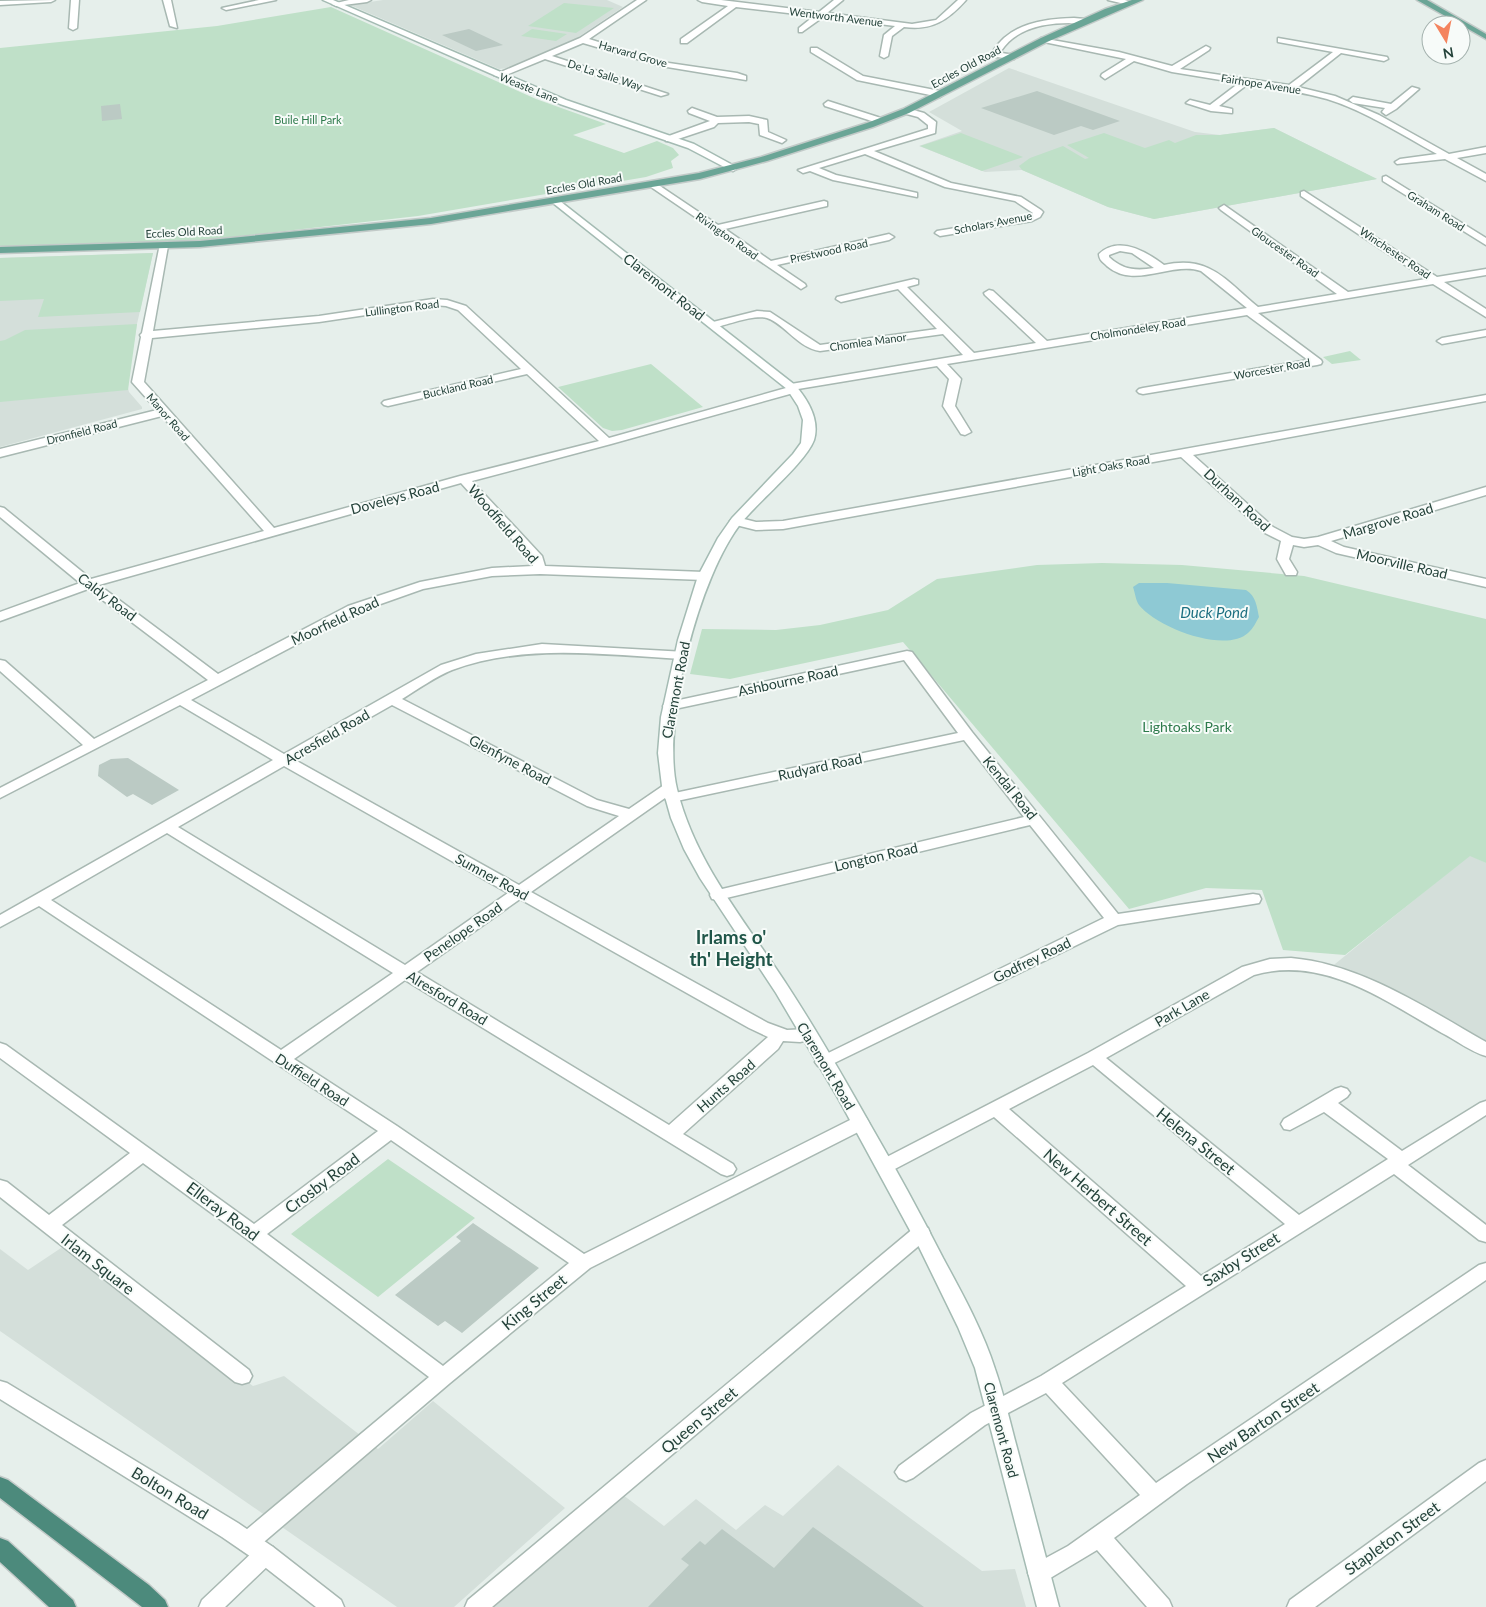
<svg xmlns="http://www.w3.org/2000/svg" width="1486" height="1607" viewBox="0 0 1486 1607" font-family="Lato,sans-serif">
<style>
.built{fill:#d4dfda}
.green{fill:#bfe0c8}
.water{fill:#8ec9d4}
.building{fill:#bbcac4}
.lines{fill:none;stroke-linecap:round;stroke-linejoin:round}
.minor-casing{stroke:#a8b8b2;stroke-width:3}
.tertiary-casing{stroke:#a8b8b2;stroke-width:3}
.secondary-casing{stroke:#a4bbb3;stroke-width:3}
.primary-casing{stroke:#c2cac8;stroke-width:3}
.trunk-casing{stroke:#c2cac8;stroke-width:3}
.minor{fill:#fff;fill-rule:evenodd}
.tertiary{fill:#fff;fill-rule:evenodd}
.secondary{fill:#fff;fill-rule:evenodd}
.primary{fill:#6aa596;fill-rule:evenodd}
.trunk{fill:#4c8a7c;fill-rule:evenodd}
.labels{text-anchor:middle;stroke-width:4;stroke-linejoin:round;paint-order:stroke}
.far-street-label{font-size:11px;fill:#24423a;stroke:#f7fbf9}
.far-park-label{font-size:11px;fill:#2d7a4b;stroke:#f7fbf9}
.street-label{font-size:14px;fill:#24423a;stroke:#f7fbf9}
.park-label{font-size:14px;fill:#2d7a4b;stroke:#f7fbf9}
.water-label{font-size:15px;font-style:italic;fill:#1c6f80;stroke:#f7fbf9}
.near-street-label{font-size:16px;fill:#24423a;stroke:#f7fbf9}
.district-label{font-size:19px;font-weight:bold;fill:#1f5548;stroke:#f7fbf9}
</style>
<rect width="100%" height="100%" fill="#e6efeb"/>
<path class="built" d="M383 0H607L623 7 577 38 508 68 499 69 350 5Z
M1009 68 1195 132 1220 135 1274 128 1377 179 1154 219 1108 207 1022 170 985 172 919 146 962 131 929 112Z
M153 253 137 324 127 385 129 392 142 407V409L0 447V258Z
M1470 855 1486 863V1048L1330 968Z
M64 1246 253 1386 284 1376 378 1449 433 1401 565 1508 454 1607H397L0 1331V1249L28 1270Z
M838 1465 982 1571 1015 1569 1026 1607H491L623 1495 664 1526 696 1499 736 1530 765 1505 783 1516Z"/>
<path class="green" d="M564 3 614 8 576 33 528 26Z
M331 7 536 99 606 124 573 135 624 153 657 141 673 148 679 155 671 161 673 168 646 177 418 216 195 241 0 248V48L217 26Z
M532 29 567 34 556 41 521 36Z
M1274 128 1377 179 1154 219 1108 207 1022 170 1019 166 1030 158 1063 146 1085 159 1089 158 1067 145 1104 133 1145 148 1169 140 1175 143 1196 135H1220Z
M961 133 1023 157 982 171 920 146Z
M153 253 140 312 38 317 44 299 0 301V258Z
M137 324 128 390 0 402V341L5 340 25 330Z
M1350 351 1361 360 1332 364 1323 357Z
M651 364 703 407 622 430 612 431 603 428 558 387Z
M1102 563 1182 565 1304 576 1486 619V863L1470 856 1345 955 1283 950 1262 890 1206 888 1129 909 903 642 730 679 690 674 702 629 776 630 820 625 888 610 937 579 1037 565Z
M388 1159 475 1218 378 1297 291 1234Z"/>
<path class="water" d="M1139 583H1167L1246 590C1256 596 1257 607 1259 617 1256 622 1253 629 1248 633 1225 654 1156 627 1139 605 1136 601 1135 593 1133 587Z"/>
<path class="building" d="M469 29 503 45 476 51 442 35Z
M1037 91 1120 121 1093 130 1081 126 1054 135 981 108Z
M120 104 122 119 102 121 101 106Z
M128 758 179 790 152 805 133 794 127 797 98 776 99 765 111 759Z
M473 1223 539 1268 462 1333 445 1321 438 1326 395 1295 461 1241 456 1237Z
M813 1527 924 1607H648L689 1565 681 1559 700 1541 705 1545 722 1529 774 1568Z"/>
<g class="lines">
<defs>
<path id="minor" d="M55 0 51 2 0 5V1Z
M71 0H79L77 28 73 30 69 28Z
M163 0H171L177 28 170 26Z
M259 0H276L226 10 222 8Z
M349 0H371L367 2 336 6 332 4Z
M637 0H646L589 39 662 62 737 73 746 76V80L661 66 583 43 552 56 668 94 661 96 545 59 501 77 494 75 580 38Z
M698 0H721L819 12 834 0H843L827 13 912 24 936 20 958 0H966C948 20 932 31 904 27L892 36 888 56 884 58 880 56 884 35 895 26 823 17 802 32H799V28L814 16 736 7 687 43H681V39L728 6 702 2Z
M1074 18 1085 19 1089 21C1084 25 1077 23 1070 23 1045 23 1016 28 1001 51L1002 53 1014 55V59L996 57 993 51C1011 23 1043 19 1074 18Z
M1041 38 1119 52 1172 66 1206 46 1210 48 1209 50 1180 69 1289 85 1333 52 1278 42V38L1387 57 1388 59 1384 61 1341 53 1298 87 1335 96 1379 115 1449 154 1486 147V153L1457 158 1486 174V181L1445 159 1397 164 1395 162 1400 159 1437 154C1402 135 1366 111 1327 99 1302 92 1275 88 1248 84L1219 106 1232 109V113L1211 111 1186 103 1190 100 1210 105 1239 83 1172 72 1134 61 1105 79 1101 76 1102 74 1126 59 1044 42H1041Z
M811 48H817L863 76 940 91 944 94 940 97 857 80 811 52Z
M1412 87 1419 89 1396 109 1386 115 1382 112 1385 108 1353 103 1349 100 1353 97 1391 104Z
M828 101 884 119 885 121 878 123 825 106 824 104Z
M692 108 717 117 749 116 767 120 768 132 786 140 782 143 760 135 759 124 749 122 718 123 714 127 672 141H666V137L710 121 689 113 688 111Z
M906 108 924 113 936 122 935 133 874 151 951 183 1021 197 1041 210 1043 212 1040 217 1032 221 940 236 935 233 937 231 1029 216 1033 213 1015 201 945 187 865 154 819 168 836 175 917 193V197L833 180 810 171 803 173 798 170 928 129V125L918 117 903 113 902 111Z
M1386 176 1486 238V245L1383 181V177Z
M654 182 718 225 824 201 827 202V206L725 229 771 261 889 234 894 237 889 240 777 265 805 284 806 286 801 289 651 187 649 185Z
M1304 191 1437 277 1486 269V275L1444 282 1486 309V317L1433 284 1258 313 1321 360 1322 362 1321 364 1317 365 1143 394 1139 393 1137 391 1139 389 1143 388 1308 360 1247 315 947 364 961 379 955 406 971 432 965 435 961 434 943 406 949 379 937 366 798 389 797 392 611 444 472 481 542 556 545 566 704 572 710 576 704 580 540 574 492 576 423 589 358 612 191 700 284 754 441 665 476 654 542 644 686 652 688 655 681 659C605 655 525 643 452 670 435 677 418 689 402 699L597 800 629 809 664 785H674L676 788 670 794 958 733 904 660 670 710 665 709 663 706 665 703 670 702 907 651 912 652 972 732 1118 914 1253 894 1259 895 1261 899 1259 903 1253 904 1118 925 824 1068 818 1066 815 1062 818 1058 1104 918 1030 825 718 900 712 899 710 895 712 891 718 890 1024 817 964 740 672 802 667 801 665 798 531 892 768 1023 787 1030 808 1029 814 1031 817 1035 814 1039 800 1042 783 1041 778 1049 683 1134 733 1164 736 1169 733 1174 727 1176 721 1174 405 980 294 1059 397 1126 584 1254 854 1118 860 1117 866 1118 869 1123 866 1128 590 1268 450 1383 258 1547 265 1544 273 1547 276 1554 273 1561 225 1607H199L202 1600 256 1549 248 1552 240 1549 237 1542 240 1535 429 1377 247 1239 143 1163 62 1225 249 1370 252 1376 249 1382 242 1384 235 1382 0 1197V1180L7 1182 49 1215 130 1153 0 1058V1043L6 1045 254 1224 378 1131 39 906 0 927V915L273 760 180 705 0 798V788L83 745 0 671V660L5 661 94 739 208 680 88 589 0 621V612L80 583 0 517V507L4 508 91 579 264 531 162 416 0 457V449L157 410 132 382 141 337 140 335 142 333 160 244H166L168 246 153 331 319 316 433 299 447 300 466 306 609 438 786 388 787 385 791 384 963 355 943 334 820 351C798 348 785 324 767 318 755 314 726 325 713 328L708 325 709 323 757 311 770 312 820 345 937 329 898 289 841 302 836 299 837 297 914 279 918 280V284L907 287 974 353 1036 343 985 295 984 293 989 290 993 291 1047 341 1247 308 1201 271C1171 261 1135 290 1107 266 1103 262 1099 260 1099 254 1119 235 1147 252 1164 265 1210 255 1225 280 1258 307L1337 294 1221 210 1219 208 1224 205 1348 292 1426 279 1301 196V192ZM1120 251 1132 253 1154 268C1136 271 1123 270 1109 257V255ZM433 305 446 306 458 310 521 369 384 401 382 403 384 405 388 406 527 374 599 441 460 476 274 528 144 382 152 338 319 322ZM461 483 531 560 533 566 492 568 420 582 348 606 218 674 99 585ZM392 705 587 806 619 816 519 885 295 760ZM284 766 508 893 405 965 178 827ZM167 833 393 973 281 1050 51 900ZM520 899 749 1028 768 1037 669 1125 417 972ZM391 1140 569 1263 443 1366 267 1234Z
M1486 330V336L1442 344 1437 341 1442 338Z
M1486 395V401L1193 455 1273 527 1292 537 1304 539 1318 537 1486 487V495L1331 541 1344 547 1486 579V587L1336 553 1318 545 1304 547 1293 545 1289 559 1297 572 1296 575H1286L1277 559 1281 541 1265 533 1181 457 783 529 756 530 732 524 730 521 736 517 756 522 783 521Z
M1291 958C1361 964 1426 1008 1486 1042V1056C1471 1052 1456 1040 1442 1033 1384 1000 1323 955 1254 975L1106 1058 1299 1215 1388 1159 1324 1112 1290 1130 1284 1129 1281 1124 1284 1119 1335 1089 1341 1087 1347 1089 1350 1093 1347 1097 1338 1103 1402 1151 1480 1103 1486 1101V1115L1408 1165 1486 1225V1242L1479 1240 1394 1174 1062 1383 1156 1483 1479 1265 1486 1263V1280L1187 1484 1114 1538 1169 1600 1172 1607H1147L1097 1550 1047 1580 1039 1583 1031 1580 1028 1573 1031 1566 1068 1546 1140 1495 1046 1393 985 1425 913 1478 906 1481 899 1478 895 1472 899 1466 971 1413 1041 1376 1186 1286 994 1117 891 1171 885 1173 879 1171 876 1166 879 1161 1088 1053 1242 967 1270 959ZM1093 1065 1285 1224 1201 1276 1009 1109Z
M921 1226 928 1228 930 1233 928 1238 492 1607H465L468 1600 914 1228Z
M1486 1460V1481L1315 1607H1287L1290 1600 1479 1463Z"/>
<path id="tertiary" d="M1108 0H1125L1133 3 1129 5Z
M0 1381 7 1383 238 1523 273 1547 341 1600 344 1607H316L257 1561 222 1537 0 1399Z"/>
<path id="secondary" d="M323 0H333L566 100 694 144 738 168 733 171 730 170 688 148 560 104Z
M556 198 795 385C808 400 820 420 814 440 806 462 759 501 742 522 699 575 661 723 677 789 695 863 746 922 787 985 817 1031 844 1078 871 1126 896 1169 920 1213 943 1258 962 1293 983 1331 995 1369 1004 1395 1010 1422 1017 1448 1031 1501 1045 1554 1059 1607H1037L975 1368 958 1327 919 1247 838 1098 776 993 700 878 684 849 671 818 662 786 658 753 661 717 678 640 698 576 718 538 732 518 793 454 801 443 803 420 798 406 787 389 553 203V199Z"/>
<path id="primary" d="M1132 0H1143L1047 42 909 113 873 127 767 161 700 179 431 224 200 247 0 253V247L200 241 431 218 699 173 761 157 867 123 903 109 1041 38 1105 9Z
M1417 0H1427L1486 34V39Z"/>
<path id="trunk" d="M0 1477 8 1480 149 1585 165 1600 168 1607H142L0 1498Z
M0 1538 8 1541 73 1600 76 1607H49L0 1562Z"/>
</defs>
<use href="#minor" class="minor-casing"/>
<use href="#tertiary" class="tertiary-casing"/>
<use href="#secondary" class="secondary-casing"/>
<use href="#primary" class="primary-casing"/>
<use href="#trunk" class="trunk-casing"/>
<use href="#minor" class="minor"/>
<use href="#tertiary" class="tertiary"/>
<use href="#secondary" class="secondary"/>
<use href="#primary" class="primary"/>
<use href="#trunk" class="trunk"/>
</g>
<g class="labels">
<g class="far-street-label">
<text transform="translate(836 17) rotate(7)" y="4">Wentworth Avenue</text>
<text transform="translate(633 54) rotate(16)" y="4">Harvard Grove</text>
<text transform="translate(966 67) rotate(-28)" y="4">Eccles Old Road</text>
<text transform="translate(605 75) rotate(18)" y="4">De La Salle Way</text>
<text transform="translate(1261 84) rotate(9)" y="4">Fairhope Avenue</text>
<text transform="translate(529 88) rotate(22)" y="4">Weaste Lane</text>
<text transform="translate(584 184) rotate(-10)" y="4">Eccles Old Road</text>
<text transform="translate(1436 211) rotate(32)" y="4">Graham Road</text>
<text transform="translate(993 223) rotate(-11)" y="4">Scholars Avenue</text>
<text transform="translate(184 232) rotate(-3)" y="4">Eccles Old Road</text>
<text transform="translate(727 236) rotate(35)" y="4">Rivington Road</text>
<text transform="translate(829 251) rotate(-12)" y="4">Prestwood Road</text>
<text transform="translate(1285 252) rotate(35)" y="4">Gloucester Road</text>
<text transform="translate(1395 253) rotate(34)" y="4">Winchester Road</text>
<text transform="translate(402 308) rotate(-7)" y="4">Lullington Road</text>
<text transform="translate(1138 329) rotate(-9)" y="4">Cholmondeley Road</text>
<text transform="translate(868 342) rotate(-8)" y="4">Chomlea Manor</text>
<text transform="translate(1272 369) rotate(-10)" y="4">Worcester Road</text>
<text transform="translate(458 387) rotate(-13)" y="4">Buckland Road</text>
<text transform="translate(168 417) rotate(49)" y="4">Manor Road</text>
<text transform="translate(82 432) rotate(-14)" y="4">Dronfield Road</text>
<text transform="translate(1111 466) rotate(-10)" y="4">Light Oaks Road</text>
</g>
<g class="far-park-label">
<text x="308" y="124">Buile Hill Park</text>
</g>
<g class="street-label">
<text transform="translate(664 287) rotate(38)" y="5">Claremont Road</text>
<text transform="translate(395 498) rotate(-15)" y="5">Doveleys Road</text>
<text transform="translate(1237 500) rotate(43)" y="5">Durham Road</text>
<text transform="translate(1388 521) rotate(-17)" y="5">Margrove Road</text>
<text transform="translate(503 524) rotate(49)" y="5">Woodfield Road</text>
<text transform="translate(1402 564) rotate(13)" y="5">Moorville Road</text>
<text transform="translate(107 597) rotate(37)" y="5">Caldy Road</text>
<text transform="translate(335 621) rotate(-25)" y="5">Moorfield Road</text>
<text transform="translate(788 681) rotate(-12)" y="5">Ashbourne Road</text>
<text transform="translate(676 690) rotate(-79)" y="5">Claremont Road</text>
<text transform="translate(327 737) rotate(-30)" y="5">Acresfield Road</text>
<text transform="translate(510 760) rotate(28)" y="5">Glenfyne Road</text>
<text transform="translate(820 767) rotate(-12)" y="5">Rudyard Road</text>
<text transform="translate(1010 788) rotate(51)" y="5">Kendal Road</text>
<text transform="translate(876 857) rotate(-13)" y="5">Longton Road</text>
<text transform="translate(492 877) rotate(29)" y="5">Sumner Road</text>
<text transform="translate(463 932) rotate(-35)" y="5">Penelope Road</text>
<text transform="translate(1032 960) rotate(-26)" y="5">Godfrey Road</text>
<text transform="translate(447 998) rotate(31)" y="5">Alresford Road</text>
<text transform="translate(1182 1008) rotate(-30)" y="5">Park Lane</text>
<text transform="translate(826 1066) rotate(59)" y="5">Claremont Road</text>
<text transform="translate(312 1080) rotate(33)" y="5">Duffield Road</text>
<text transform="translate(726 1086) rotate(-41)" y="5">Hunts Road</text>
<text transform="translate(1001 1430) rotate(75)" y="5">Claremont Road</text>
</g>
<g class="park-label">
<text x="1187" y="732">Lightoaks Park</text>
</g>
<g class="water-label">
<text x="1214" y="618">Duck Pond</text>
</g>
<g class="near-street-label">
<text transform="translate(1196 1141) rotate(39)" y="6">Helena Street</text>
<text transform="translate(322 1183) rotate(-37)" y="6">Crosby Road</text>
<text transform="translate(1098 1197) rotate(41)" y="6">New Herbert Street</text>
<text transform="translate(223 1211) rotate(37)" y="6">Elleray Road</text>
<text transform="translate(1241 1259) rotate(-32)" y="6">Saxby Street</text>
<text transform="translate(98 1264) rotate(38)" y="6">Irlam Square</text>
<text transform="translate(534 1302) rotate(-39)" y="6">King Street</text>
<text transform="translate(699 1420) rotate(-40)" y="6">Queen Street</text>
<text transform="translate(1263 1422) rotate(-34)" y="6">New Barton Street</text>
<text transform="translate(170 1493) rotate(31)" y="6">Bolton Road</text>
<text transform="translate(1392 1538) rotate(-36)" y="6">Stapleton Street</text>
</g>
<g class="district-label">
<text x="731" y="944">Irlams o'<tspan x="731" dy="22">th' Height</tspan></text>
</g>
</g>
<g transform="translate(1446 40) rotate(170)"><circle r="24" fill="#f7fbf9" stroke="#a3b1ad"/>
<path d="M0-4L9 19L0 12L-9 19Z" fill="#f4845f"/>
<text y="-8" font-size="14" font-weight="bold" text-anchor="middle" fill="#24423a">N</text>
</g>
</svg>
